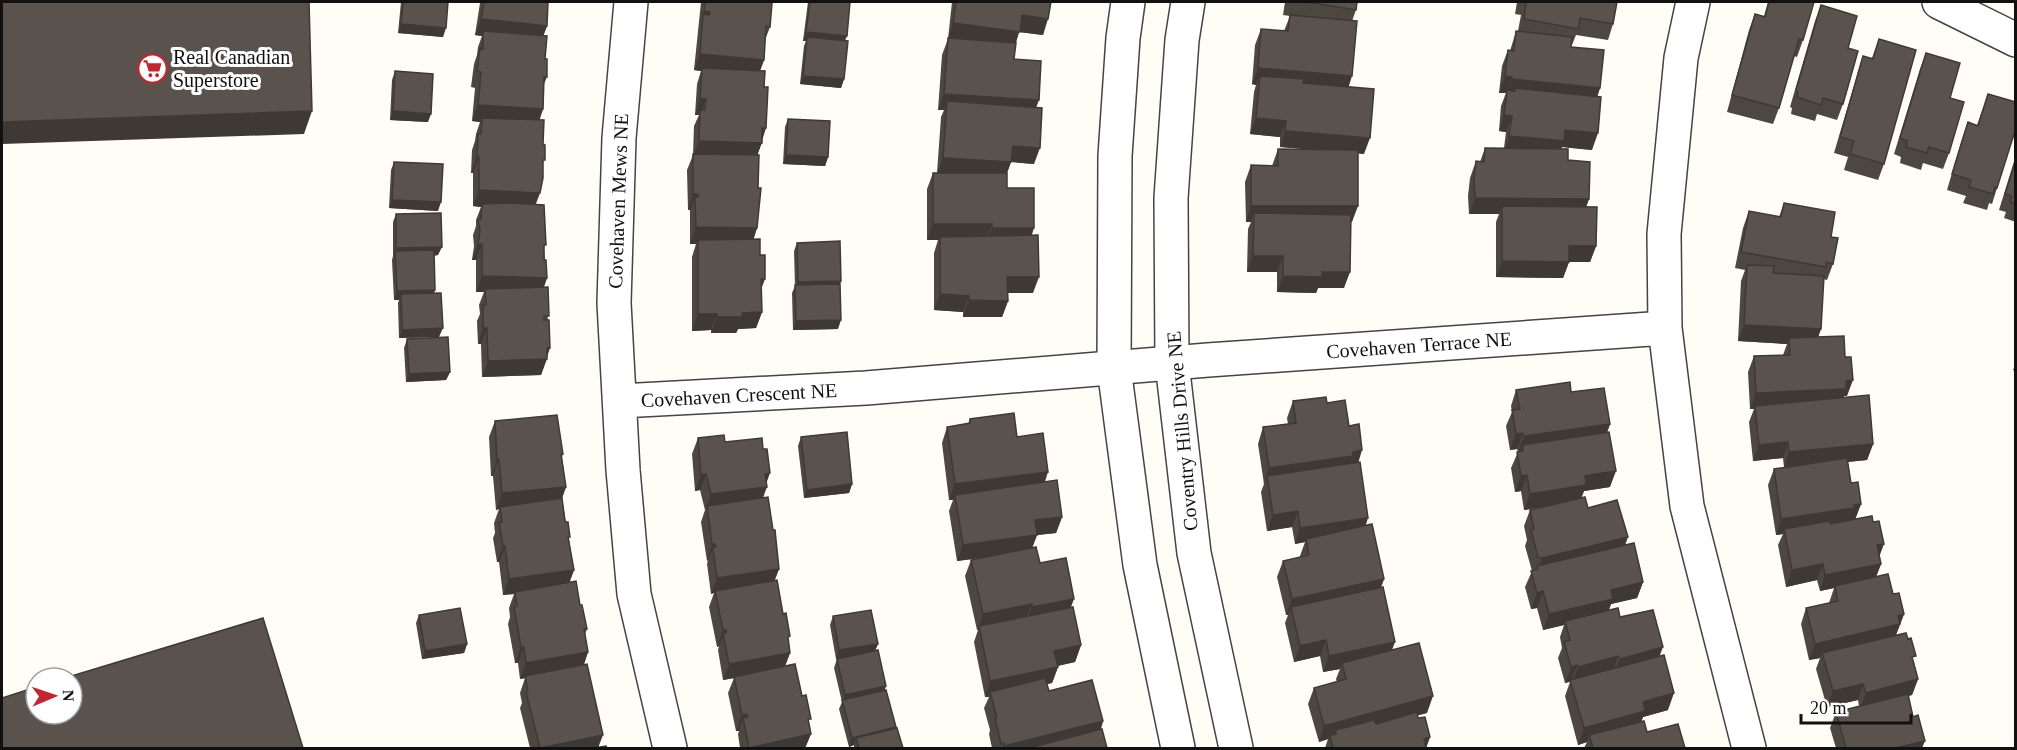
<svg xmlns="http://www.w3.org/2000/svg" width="2017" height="750" viewBox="0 0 2017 750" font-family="Georgia,serif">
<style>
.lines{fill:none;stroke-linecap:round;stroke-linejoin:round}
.minor-casing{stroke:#444;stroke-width:36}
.tertiary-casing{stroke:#444;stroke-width:36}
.minor{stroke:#fff;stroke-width:33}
.tertiary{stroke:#fff;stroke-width:33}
.wall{fill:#4d4742}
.shaded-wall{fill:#3f3936}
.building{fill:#5a524d;stroke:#3f3936;stroke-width:1.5}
.labels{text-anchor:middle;stroke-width:6;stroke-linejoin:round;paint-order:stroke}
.poi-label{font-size:20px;fill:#111;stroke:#fff;text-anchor:start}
.street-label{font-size:20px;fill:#111;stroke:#fff}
</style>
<rect width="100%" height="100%" fill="#fffdf5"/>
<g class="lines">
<defs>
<path id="minor" d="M631 2 619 138 614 303 623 470 634 594 670 748
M1693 2 1681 58 1664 234 1665 328 1687 506 1749 748
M1939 2 2016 40
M620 401 866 388 1208 360 1665 328"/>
<path id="tertiary" d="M1128 2 1123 38 1115 156 1114 368 1140 565 1178 748
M1188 2 1182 40 1171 198 1172 363 1194 553 1236 748"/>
</defs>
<use href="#minor" class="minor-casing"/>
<use href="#tertiary" class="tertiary-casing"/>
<use href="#minor" class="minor"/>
<use href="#tertiary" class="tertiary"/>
</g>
<path class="wall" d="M401 2H448L443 37 398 33Z
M477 2H548L547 26 543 36 547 77 544 84 543 109 539 120 543 144V165L535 205 544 250 547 278 544 287 548 320 547 359 541 375 482 377 481 344H478L477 321 480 314 479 305 484 292H476V260H472L474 246 473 235 476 226V220L481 207 473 206V173H471L472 150 475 141 476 134 480 122 472 121 475 88 471 87 474 64 477 55 478 47 482 36 475 35 480 3H477Z
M701 2H769L770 27 765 40 764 60 760 71 764 87 762 143 757 155V228L753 240 761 288 762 312 756 328 738 329 736 333H711V330L692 331V257L696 244H690V210H688L687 170 693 155 694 126 699 115H695L697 84 701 71 694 70Z
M808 2H850L845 40 844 79 841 88 800 84 804 46 806 41H803Z
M952 2H1051L1043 35 1019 32 1016 43 1014 59 1036 107 1034 164 1011 162 1007 173V188L1032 235 1033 293H1008V301L1002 317H963V312L934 310V253L938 240H927V189L933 173H937L941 117 944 110H938L942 55 948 39Z
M1285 2H1357L1356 10 1352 21 1348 87 1364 154 1358 153 1352 222H1351L1344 288H1318L1316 293 1277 292V272H1247L1248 229 1251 222H1246L1245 182 1251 165 1272 166 1278 149H1307L1280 147V137L1250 134 1254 92 1256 85 1252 84 1255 45 1261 29 1284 31 1290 16 1283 15Z
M1517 2H1617L1613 24 1608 40 1576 35 1572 45H1571V47L1600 88 1597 96 1592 150 1562 147 1561 149 1589 199 1586 207 1596 246 1590 262H1569L1563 278 1496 277V222L1499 214H1469L1468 196 1470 178 1476 161 1480 162 1485 148H1504L1506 132 1499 131 1501 106 1506 93H1499L1502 66 1508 50 1510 51 1516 31H1518L1521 15 1515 14Z
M1768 2H1814L1803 40 1797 57 1794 56 1779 108 1773 124 1727 112 1749 30 1755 14 1764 16Z
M1821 5 1848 48 1843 104 1837 120 1817 114 1815 121 1791 114 1792 108 1790 107 1815 21Z
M1879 39 1884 164 1878 180 1844 170 1848 157 1834 153 1858 72 1863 56 1872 58Z
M1926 53 1950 98 1949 153 1943 169 1923 163 1921 170 1900 163 1901 157 1894 154 1920 69Z
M395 71 428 122 390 120 392 80Z
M1988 94 1997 188 1992 204 1989 203 1987 210 1963 203 1966 196 1947 190 1962 139 1968 122 1977 125Z
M788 119 828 157 825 166 783 164 785 127Z
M2016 155V222L2004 218 2006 212 1999 210Z
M394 162 438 211 389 208 391 170Z
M1784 203 1831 237 1833 264 1827 280 1823 279 1821 329 1818 337 1847 396H1844L1843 397 1873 444 1867 460 1848 462 1851 483 1861 504 1855 519 1879 557 1881 564 1876 576 1893 594 1904 614 1896 635 1914 662 1918 679 1912 695 1908 696 1922 748H1836L1830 728 1836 712 1859 706 1858 700 1827 707 1816 669 1820 658 1809 660 1801 624 1806 608 1829 603 1834 588 1820 591 1817 580 1786 587 1778 545 1783 534 1776 535 1768 485 1774 469 1784 467 1783 458 1753 461 1749 422 1754 409H1750L1748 372 1754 356 1783 355 1787 344 1738 341 1741 281 1745 270 1735 268 1743 228 1749 211 1779 217Z
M396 214 438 255 434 256 435 290 434 293 439 337 399 338 398 303 399 300H394L392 260 393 256V222Z
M797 243 841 281 840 284 838 329 793 330 792 293 795 286 794 251Z
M407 339 450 372 446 380 406 382 404 348Z
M2016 364V376L2014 375 2015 371 2013 370Z
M1516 390 1571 392 1610 424 1607 433 1610 487 1584 491 1581 498 1588 508 1625 546 1643 582 1637 598 1611 604 1609 610 1620 617 1660 656 1668 710 1643 717 1641 722 1647 732 1685 748H1584L1587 742 1578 745 1565 696 1570 682 1565 683 1558 658 1562 648 1560 637 1564 625 1543 630 1537 608 1531 609 1525 587 1532 571 1525 546 1527 540 1524 526 1530 510 1537 508 1524 510 1521 491 1515 492 1511 468 1518 452 1517 449 1510 450 1506 426 1512 412 1511 406Z
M1293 401 1327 403 1349 426 1358 462 1365 526 1384 579 1381 587 1392 650 1427 713 1417 715 1418 718 1430 737 1426 748H1325L1328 739 1319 742 1308 704 1314 688 1337 682 1336 679 1340 669 1323 672 1320 656 1294 662 1285 623 1288 615H1286L1277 577 1283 561 1300 557V556L1305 542 1295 544 1292 527 1267 531 1261 492 1264 484 1258 444 1263 427 1288 424 1287 418Z
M970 419 1017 437 1045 482 1062 517 1056 533 1037 535 1032 548 1040 563 1070 607 1081 645 1075 662 1057 666 1058 667 1052 683 1047 684 1049 691 1103 721 1101 729 1107 748H992L989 734 990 730 984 708 989 697H985L974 642 978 630H977L965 576 971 560 980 558 957 561 949 511 953 500H949L942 443 947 427 968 424Z
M495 421 563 454 562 457 566 487 562 498 574 570 569 582 580 605 587 629 585 634 588 652 584 665 599 747 607 748H530L520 708 522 703 520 693 525 678 520 679 518 663H515L508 624 510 617 509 608 514 594 503 595 499 562H497L493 538 495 533 494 523 499 509 496 510 493 476H491L489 437Z
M801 437 852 484 849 493 804 498 798 446Z
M698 438 725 442 767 482 763 498 779 569 774 581 788 641 790 653 785 666 809 725 811 734 805 748H811H740L738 734 739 731H736L728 693 734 678 723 680 718 650 719 646 717 647 709 607 714 593 711 594 707 564 708 560 707 561 701 522 705 510 700 490 695 491 692 454Z
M419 615 467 644 464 653 422 659 416 623Z
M833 616 878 644 875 651 886 686 884 690 896 727 895 729 903 748H854V745L849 747 839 709 842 702 834 668 837 659 849 657 836 659 830 625Z"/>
<path class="shaded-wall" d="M704 11 710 12 704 28 703 14 698 27Z
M1022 15 1048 19 1043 35 1019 32 1014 48 948 39 953 23Z
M481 19 547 26 541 42 483 31 482 36 475 35Z
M401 24 446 28 443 37 398 33Z
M806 32 847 36 843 45 807 37 806 41H803Z
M700 54 764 60 758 76 702 68 701 71 694 70Z
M1258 68 1352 76 1347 92 1260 76 1256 85 1252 84Z
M803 76 844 79 841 88 800 84Z
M1505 76 1512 77 1506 93H1499Z
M1512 79 1600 88 1595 104 1515 91 1514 88 1512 96 1507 92Z
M944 94 1039 100 1033 116 947 101 944 110H938Z
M700 98 706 99 700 115V110L699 115H695Z
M478 105 543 109 538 125 482 118 480 122 472 121Z
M312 111 304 134 2 144V122Z
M393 111 431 114 428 122 390 120Z
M1504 115 1512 116 1506 132 1499 131Z
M1256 118 1286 121 1280 137 1250 134Z
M762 128H766L756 160 693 157 699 141Z
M1565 130 1598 133 1592 150 1562 147 1559 157 1504 152 1509 136Z
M1285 131 1370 138 1364 154 1280 147Z
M1013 146 1040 148 1034 164 1011 162 1005 178 937 174 943 158Z
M786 155 828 157 825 166 783 164Z
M477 156 479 157 473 173H471Z
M479 190 540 193 534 209 482 204 481 207 473 206Z
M693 194H698L695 202V197L690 210H688Z
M1475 198 1589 199 1583 215 1502 206 1499 214H1469Z
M392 200 441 202 438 211 389 208Z
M1251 206H1358L1352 222H1254V213L1251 222H1246Z
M933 224H992L986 240 940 237 938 240H927Z
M696 227 757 228 752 244 698 240 696 244H690Z
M992 228H1034L1029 244H986Z
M478 244H482L476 260H472Z
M1569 246H1596L1590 262H1563Z
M442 247 438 255 395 256V251L393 256 396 248Z
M1253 256H1283L1277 272H1247Z
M1502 261 1569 262 1563 278 1496 277Z
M1322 272H1350L1344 288H1318L1316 293 1277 292 1283 276Z
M482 276 547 278 541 294 485 289 484 292H476Z
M1007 277H1039L1033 293H1002Z
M761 279H765L759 295Z
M841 281 838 289 795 291 798 282Z
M435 290 432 299 401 294 399 300H394L397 291Z
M940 294 969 296 963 312 934 310Z
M969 300 1008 301 1002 317H963Z
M762 312 756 328 738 329 736 333H711L717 317 742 313Z
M698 314H717L711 330 692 331Z
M841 320 838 329 793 330 796 321Z
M1744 325 1821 329 1815 345 1789 338 1787 344 1738 341Z
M443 328 439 337 399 338 402 330Z
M483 328H487L481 344H478Z
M547 348H550L541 375 482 377 488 361Z
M450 372 446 380 406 382 409 374Z
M1853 380 1847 396H1844L1841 405 1755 406 1754 409H1750L1756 393Z
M1610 424 1604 440 1523 445 1520 452H1518L1524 436Z
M1523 433 1517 449 1510 450 1516 434Z
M1788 442 1783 458 1753 461 1759 445Z
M1873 444 1867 460 1784 468 1789 452Z
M1362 450 1357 467 1267 476 1263 484 1269 468Z
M499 459 493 476H491L497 460Z
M1616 471 1610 487 1584 491 1580 501 1524 510 1530 494 1585 476Z
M1048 472 1043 488 955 495 953 500H949L955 484Z
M770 473 765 487H767L761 503 707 506 705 510 711 494 765 474Z
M706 474 700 490 695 491 701 475Z
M1527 475 1521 491 1515 492 1521 476Z
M852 484 849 493 804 498 807 490Z
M566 487 560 504 500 507 499 509 496 510 502 493Z
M1861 504 1855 520 1848 524 1784 529 1783 534 1776 535 1781 519Z
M1298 511 1292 527 1267 531 1273 515Z
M1062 517 1056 533 1037 535 1031 551 957 561 963 545 1035 520Z
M1368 518 1363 534 1306 539 1305 542 1295 544 1300 528Z
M1628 537 1622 554 1536 574 1542 558Z
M712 544H715L708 560 707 561Z
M1884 544 1878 560 1877 545Z
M503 546H505L499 562H497Z
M1823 564 1817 580 1786 587 1792 570Z
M1881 564 1875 580 1835 586 1834 588 1820 591 1825 575Z
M779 569 773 585 715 591 714 593 711 594 717 578Z
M574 570 568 587 515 592 514 594 503 595 509 579Z
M1384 579 1378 595 1291 607 1288 615H1286L1292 599Z
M1643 582 1637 598 1611 604 1607 615 1565 621 1564 625 1543 630 1549 614 1611 590Z
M1543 591 1537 608 1531 609 1537 593Z
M1074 599 1068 615 1027 623 1032 607Z
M1032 604 1026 620 979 626 978 630H977L983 614Z
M1904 614 1894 640 1822 653 1820 658 1809 660 1815 644Z
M723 630H726L719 646 717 647Z
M1326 640 1320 656 1294 662 1300 646Z
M1395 642 1389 658 1342 663 1340 669 1323 672 1329 656Z
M467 644 464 653 422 659 425 651Z
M878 644 874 652 836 659 839 650Z
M1081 645 1075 662 1048 668 1054 651Z
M521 647H524L518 663H515Z
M1663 647 1657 663 1614 675 1620 659Z
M588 652 582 668 520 679 526 663Z
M790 653 784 669 723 680 729 664Z
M1618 656 1613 672 1572 683 1578 667Z
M1577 665 1571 681 1565 683 1571 667Z
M1058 667 1052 683 991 696 990 692 989 697H985L990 681Z
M1918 679 1912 695 1860 709 1866 693Z
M1863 684 1858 700 1827 707 1833 691Z
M886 686 883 695 843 702 845 695Z
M1674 693 1668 710 1643 717 1639 727 1589 735 1587 742 1578 745 1584 728 1643 702Z
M1433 696 1427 713 1335 738 1336 734V730L1333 738 1330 736 1328 739 1319 742 1324 726Z
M747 714 744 722 743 718 739 731H736L742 715Z
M1103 721 1098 737 1053 748H1004V746Z
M896 727 893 735 856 738 854 745 849 747 852 738Z
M811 734 805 748H749Z
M603 735 598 748H539H540Z
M1430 737 1426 748 1424 739Z
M1925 741 1922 748H1895Z"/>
<path class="building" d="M2 2H309L312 111 2 122Z
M403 2H448L446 28 401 24Z
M484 2H548L547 26 481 19Z
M705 2H769L772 3 770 27 766 26 764 60 700 54 703 14 709 15 710 12 704 11Z
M810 2H850L847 36 806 32Z
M956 2H1051L1048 19 1022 15 1020 32 953 23Z
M1307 2H1357L1356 10Z
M1526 2H1617L1613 24 1580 18 1578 29 1524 19Z
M1769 2H1814L1803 40 1799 39 1779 108 1732 95 1755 14 1765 17Z
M1821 5 1857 16 1848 48 1858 51 1843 104 1823 98 1821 105 1797 97 1798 92 1796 90Z
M1290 15 1357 21 1352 76 1258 68 1261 29 1288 31Z
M483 31 547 36 545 59H547V77H544L543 109 478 105 481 72 477 71 480 48 483 49Z
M1516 31 1572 37 1571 47 1604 50 1600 88 1512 79V77L1505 76 1508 50 1514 51Z
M807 37 848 41 844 79 803 76Z
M948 38 1016 43 1014 59 1041 61 1039 100 944 94Z
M1879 39 1916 50 1884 164 1850 154 1854 141 1840 137 1863 56 1873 59Z
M1926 53 1960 63 1950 98 1964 102 1949 153 1929 147 1927 153 1906 147 1907 141 1900 138Z
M702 68 765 71 764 87H768L766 128H762V143L699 141 700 110H705L706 99 700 98Z
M395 71 433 74 431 114 393 111Z
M1260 76 1304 79 1303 83 1374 89 1370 138 1285 131 1286 121 1256 118Z
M1514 88 1601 97 1598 133 1565 130 1564 141 1509 136 1512 116 1504 115 1507 90 1515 91Z
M1988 94 2016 102V128L1997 188 1995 187 1993 194 1969 187 1971 180 1952 174 1968 122 1978 126Z
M947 101 1042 108 1040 148 1013 146 1011 162 943 158Z
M482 118 544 120 543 144 545 145V160H543V178L540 193 479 190V157L477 156 478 134H481Z
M788 119 830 121 828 157 786 155Z
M1485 148 1568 149V160L1590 162 1589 199 1475 198 1474 180 1476 161 1484 162Z
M1278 149 1358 150V206H1251V165L1278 166Z
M693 154 759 155 758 188H761L757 228 696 227 695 197H698V194H693Z
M2016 159V204L2010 202 2012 196 2005 194Z
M394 162 443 164 441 202 392 200Z
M933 173H1007V188H1034V228H992V224H933Z
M511 203 544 205 546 245H544V260H546L547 278 482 276V244H478L480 230 478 219H481L482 204Z
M1784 203 1835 212 1831 237 1838 238 1833 264 1826 262V267L1741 252 1749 211 1781 217Z
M1502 206 1597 207 1596 246H1569V262L1502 261Z
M441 213 442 247 396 248V214Z
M1254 213 1351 215 1350 272H1322V277L1283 276V256H1253Z
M1038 235 1039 277H1007L1008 301 969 300V296L940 294V237Z
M760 239V255H765V279H761L762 312 742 313V317H717V314H698V240Z
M840 241 841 281 798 282 797 243Z
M434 250 435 290 397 291 395 251Z
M1747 265 1774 266 1773 273 1824 276 1821 329 1744 325Z
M840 284 841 320 796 321 795 285Z
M548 287 549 316H544V320H549L550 348H547V359L488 361 487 328H483V305H486L485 289Z
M441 293 443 328 402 330 401 294Z
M1844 336 1845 357H1851L1853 380 1846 381V389L1756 393 1754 356 1790 355 1789 338Z
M448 337 450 372 409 374 407 339Z
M1570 382 1571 392 1604 388 1610 424 1524 436 1523 433 1516 434 1512 410 1520 409 1516 390Z
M1869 395 1873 444 1789 452 1788 442 1759 445 1755 406Z
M1326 397 1327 403 1345 400 1349 426 1359 424 1362 450 1353 452V456L1269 468 1263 427 1296 423 1293 401Z
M1014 413 1017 437 1043 433 1048 472 955 484 947 427 970 423V419Z
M557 415 563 454H561L566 487 502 493 499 459 497 460 495 421Z
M847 432 852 484 807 490 801 437Z
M1609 432 1616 471 1585 476 1586 485 1530 494 1527 475 1521 476 1517 452 1523 451V445Z
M724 435 725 442 762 438 763 449H767L770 473 765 474 767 487 711 494 706 474 701 475 698 438Z
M1847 458 1851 483 1858 482 1861 504 1854 505V508L1781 519 1774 469Z
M1360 462 1368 518 1300 528 1298 511 1273 515 1267 476Z
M1057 480 1062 517 1035 520 1037 535 963 545 955 495Z
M768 497 773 530H775L779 569 717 578 713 548 716 547 715 544H712L707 506Z
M1585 497 1588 508 1617 500 1628 537 1542 558 1538 557 1531 530 1534 529 1530 510Z
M562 498 565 522H568L570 537H568L574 570 509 579 505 546H503L499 522H502L500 507Z
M1872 516 1873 522 1879 521 1884 544 1877 545 1881 564 1825 575 1823 564 1792 570 1784 529 1829 521 1830 524Z
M1372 524 1384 579 1292 599 1283 561 1309 555 1306 539Z
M1634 543 1643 582 1611 590 1613 599 1549 614 1543 591 1537 593 1531 571 1538 569 1537 566Z
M1036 547 1040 563 1066 558 1074 599 1032 607V604L983 614 971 560Z
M1888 574 1893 594 1899 593 1904 614 1898 616 1900 624 1815 644 1806 608 1838 601 1835 586Z
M777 580 783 614 786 613 790 636 788 637 790 653 729 664 723 634 726 633V630H723L715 591Z
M576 581 580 605H582L587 629H584L588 652 526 663 524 647H521L514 607 517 606 515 592Z
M1383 587 1395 642 1329 656 1326 640 1300 646 1291 607Z
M1073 607 1081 645 1054 651 1058 667 990 681 979 626Z
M460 608 467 644 425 651 419 615Z
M1618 608 1620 617 1653 610 1663 647 1620 659 1618 656 1578 667 1577 665 1571 667 1564 642 1570 640 1565 621Z
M871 610 878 644 839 650 833 616Z
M263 618 303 748H2V698L36 687V714H72V678H65Z
M1906 633 1908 639 1911 638 1916 656 1912 657 1918 679 1866 693 1863 684 1833 691 1822 653Z
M1419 643 1433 696 1324 726 1314 688 1346 679 1342 663Z
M878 650 886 686 845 695 837 659Z
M1664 655 1674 693 1643 702 1645 711 1584 728 1570 680Z
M587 664 603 735 540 748 526 692 528 691 525 676Z
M795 664 802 696 806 695 811 719H808L811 734 749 748 743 718 748 717 747 714 742 715 734 677Z
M1045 678 1049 691 1092 680 1103 721 1004 746V743L1001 744 995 718H997L990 692Z
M886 690 896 727 852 738 842 700Z
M1908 694 1913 717 1918 715 1925 741 1895 748H1846L1836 712Z
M1417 712 1418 718 1425 717 1430 737 1424 739 1426 748H1333L1330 736 1336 734V730L1374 720 1376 724Z
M1644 721 1647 732 1678 724 1685 748H1593L1589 735Z
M897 728 903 748H859L856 738Z
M1102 729 1107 748H1029Z
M606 746 607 748H594Z"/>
<defs>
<symbol id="supermarket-ring" viewBox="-11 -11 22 22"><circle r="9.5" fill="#fff" stroke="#c4262e" stroke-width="1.5"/><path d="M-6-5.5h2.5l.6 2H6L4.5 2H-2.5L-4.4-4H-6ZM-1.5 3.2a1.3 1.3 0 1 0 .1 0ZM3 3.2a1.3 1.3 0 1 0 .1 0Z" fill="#c4262e"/></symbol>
</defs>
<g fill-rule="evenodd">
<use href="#supermarket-ring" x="136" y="52" width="33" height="33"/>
</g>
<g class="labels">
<g class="poi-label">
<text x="173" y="64">Real Canadian<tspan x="173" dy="23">Superstore</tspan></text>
</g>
<g class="street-label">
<text transform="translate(618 201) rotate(-88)" y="7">Covehaven Mews NE</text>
<text transform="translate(1419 345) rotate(-4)" y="7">Covehaven Terrace NE</text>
<text transform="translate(739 395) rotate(-3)" y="7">Covehaven Crescent NE</text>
<text transform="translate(1182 431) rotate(-95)" y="7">Coventry Hills Drive NE</text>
</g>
</g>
<rect width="2017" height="750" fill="none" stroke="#111111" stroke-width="6"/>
<g transform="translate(54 696) rotate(88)"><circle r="28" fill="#ffffff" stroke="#a0a0a0" stroke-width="1.5"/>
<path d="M0-4.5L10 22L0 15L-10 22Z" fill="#c4262e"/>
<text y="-9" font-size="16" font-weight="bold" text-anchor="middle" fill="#111111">N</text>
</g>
<path d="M1801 714v9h110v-9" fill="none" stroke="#111111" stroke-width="3"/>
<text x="1810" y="714" font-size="18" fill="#111111" stroke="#ffffff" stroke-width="4.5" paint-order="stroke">20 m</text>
</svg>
